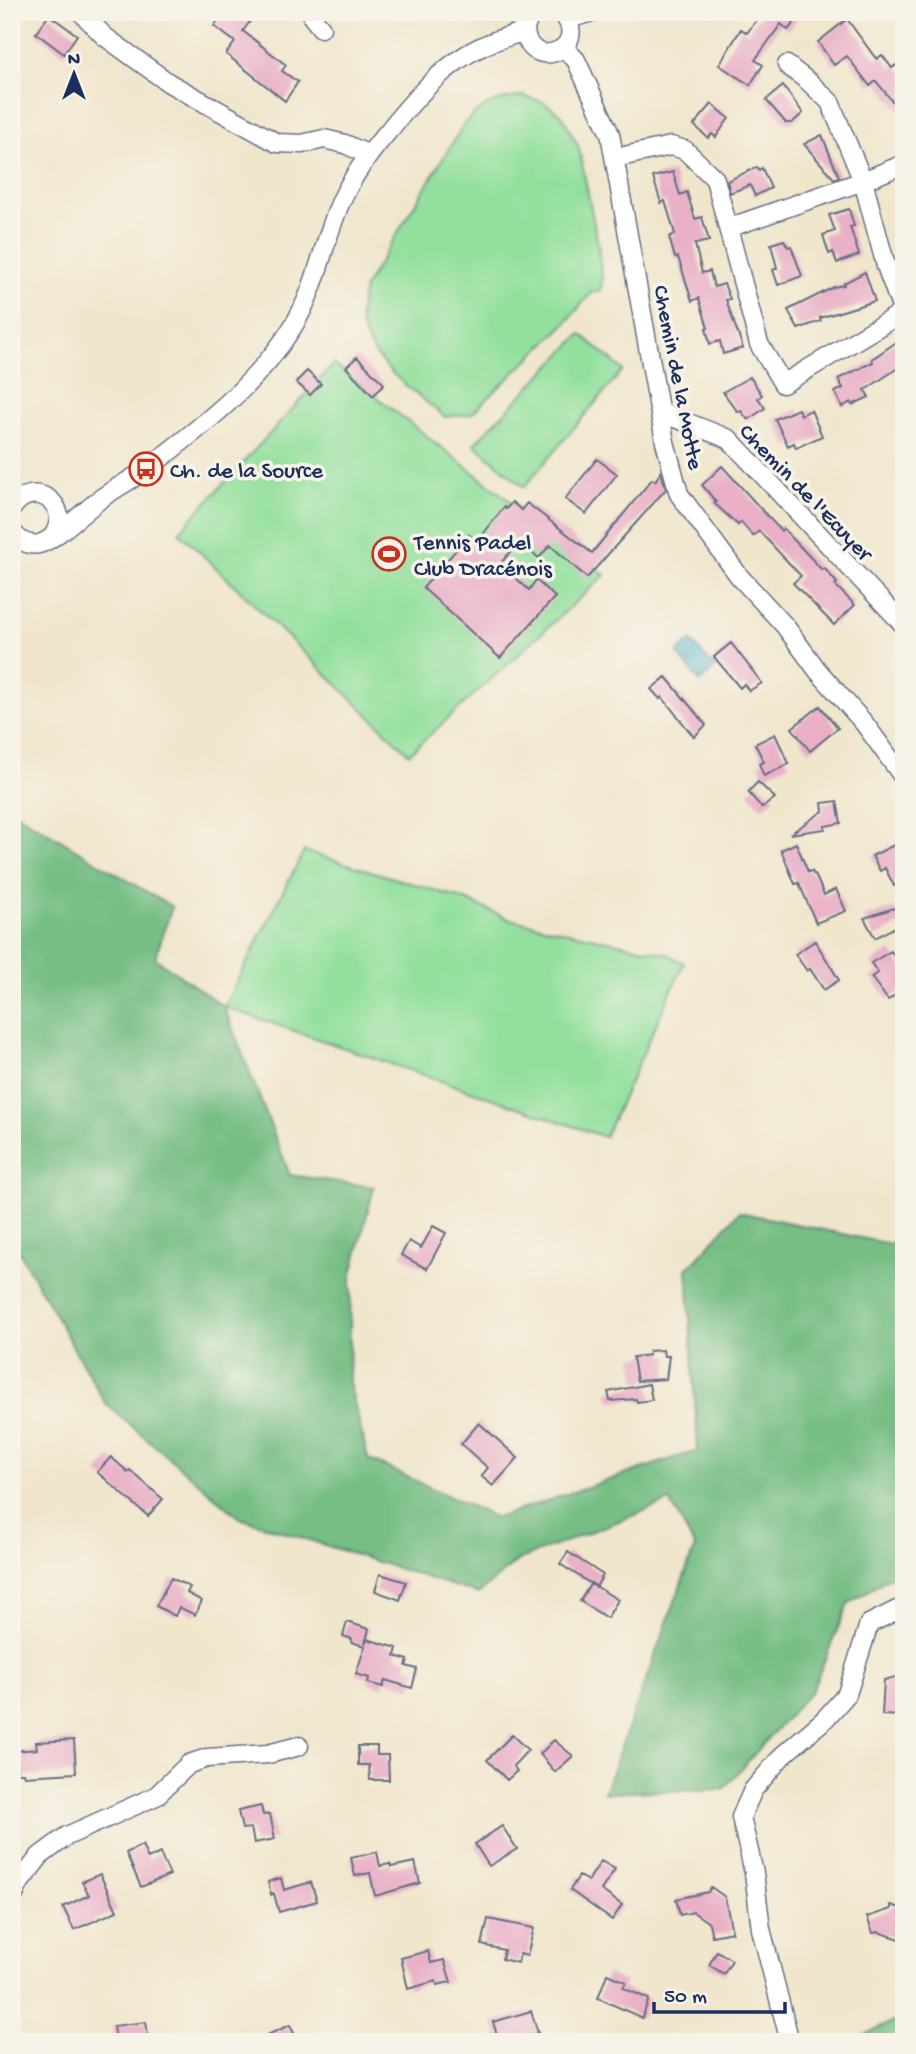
<svg xmlns="http://www.w3.org/2000/svg" width="916" height="2054" viewBox="0 0 916 2054" font-family="'Gochi Hand',sans-serif">
<style>
.green{fill:#93e09d;stroke:#57887e;stroke-width:2}
.forest{fill:#76be84;stroke:#487671;stroke-width:2}
.water{fill:#48b0c7;stroke:#327092;stroke-width:2}
.building{fill:#e9b0c7}
.lines{fill:none;stroke-linecap:round;stroke-linejoin:round}
.minor-casing{stroke:#666f84;stroke-width:21}
.minor{stroke:#fff;stroke-width:18}
.labels{text-anchor:middle;stroke-width:7;stroke-linejoin:round;paint-order:stroke}
.street-label{font-size:23px;fill:#1b2f5e;stroke:#f7f3e8}
.poi-label{font-size:23px;fill:#1b2f5e;stroke:#f7f3e8;text-anchor:start}
</style>
<rect width="100%" height="100%" fill="#f7f3e8"/>
<filter id="ink" filterUnits="userSpaceOnUse"><feTurbulence type="fractalNoise" baseFrequency=".0143" numOctaves="2"/><feDisplacementMap in="SourceGraphic" scale="14" xChannelSelector="R" yChannelSelector="G"/><feConvolveMatrix kernelMatrix="1 2 1 2 8 2 1 2 1" color-interpolation-filters="sRGB"/></filter>
<filter id="wash" filterUnits="userSpaceOnUse"><feTurbulence type="fractalNoise" baseFrequency=".00686" numOctaves="4" result="noise"/><feDisplacementMap in="SourceGraphic" scale="28" xChannelSelector="R" yChannelSelector="G"/><feGaussianBlur stdDeviation="1.57" result="paint"/><feColorMatrix in="noise" values="0 0 0 0 0 0 0 0 0 0 0 0 0 0 0 0 0 1.4 0 .05"/><feComposite in="paint" operator="in"/></filter>
<g filter="url(#wash)">
<rect width="100%" height="100%" fill="#f0e6cc"/>
<path class="green" d="M522 96 543 102 562 115 579 148 598 245 602 280 601 290 591 293 564 325 471 414 445 417C414 391 369 363 360 321 358 311 363 298 364 288L464 124C484 104 494 100 522 96Z
M581 334 623 370 524 487 474 444Z
M334 364 605 575 409 754 179 532Z
M304 851 463 899 509 919 667 954 684 963 605 1137 224 1007Z"/>
<path class="forest" d="M12 811 172 907 155 958 224 1007 290 1175 374 1187 351 1278 349 1382 368 1459 496 1518 698 1450 687 1269 739 1212 889 1244 904 1238V1582L891 1576 848 1604 812 1690 723 1789 604 1793 695 1547 670 1501 518 1560 478 1594 240 1518 105 1403 12 1239Z
M904 2017V2042H848Z"/>
<path class="water" d="M691 641 715 668 700 682 677 653Z"/>
<g id="blocks">
<path class="building" d="M208 12H257L243 31 286 65 282 71 298 82 285 101 226 54 235 42 214 26 219 20Z
M763 12H790L798 18 788 30 781 24 755 60 763 65 750 85 719 65 741 29 747 33Z
M49 15 77 35 64 54 36 33Z
M847 19 874 56 877 59 882 55 892 68 896 65 904 75V116L876 81 870 86 847 56 834 65 818 42Z
M783 86 803 113 792 123H786L766 100Z
M712 104 729 118 716 137 712 134 708 138 694 125Z
M822 135 839 177 834 179 804 144Z
M757 167 759 170 762 168 771 188 755 196 750 185 730 193 727 181Z
M673 172 680 195 687 192 695 219 702 217 709 241 695 244 702 273 710 271 714 287 724 284 730 299 726 300 743 348 723 354 720 341 710 344 706 328H708L699 298 692 301 678 257 675 258 669 237 675 234 665 201 661 203 653 177Z
M849 209 854 226 850 227 859 255 837 263 833 252 829 254 823 235 835 231 829 215Z
M784 240 788 247 791 246 802 276 778 285 773 270 777 268 771 244Z
M865 272 875 301 820 318 821 321 798 329 788 310 834 287 844 285V283Z
M898 341 904 349V364L865 390 869 397 852 405 851 402 842 407 835 392 843 388 838 379 873 362 872 359Z
M357 357 384 384 373 396 346 367Z
M307 371 321 384 310 395 296 382Z
M750 377 762 395 758 398 765 408 748 420 741 411 738 412 723 392Z
M798 409 801 415 811 410 822 436 796 448 794 443 788 446 775 419Z
M597 459 617 474 586 514 565 499Z
M722 466 781 531 783 528 822 570 824 568 837 583 835 585 855 605 834 625 793 583 801 576 759 531 753 536 741 522 738 525 714 503 716 502 702 485Z
M661 472 666 489 587 578 550 545 539 558 519 542 500 564 529 590 536 580 555 597 500 658 423 588 469 535 477 542 504 507 506 509 512 502 521 510 527 503 592 553 652 479 655 481Z
M731 643 762 683 749 691 744 684 740 688 714 657Z
M666 677 706 725 694 737 662 697 660 699 651 689Z
M820 706 838 728 810 751 792 728Z
M775 734 789 764 764 776 759 764 764 762 755 744Z
M758 782 775 798 762 808 748 792Z
M837 801 841 823 825 826V829L790 834 823 811 822 803Z
M796 843 808 872 812 871 813 874H815L824 895 836 889 846 911 816 923 799 883 795 884 781 850Z
M898 843 904 856V882L894 886 885 868 880 871 872 856Z
M894 908 902 923 875 938 864 918Z
M815 941 839 980 824 990 810 969 807 971 795 954Z
M891 951 904 970V989L888 1000 871 977 878 973 871 963Z
M433 1226 446 1233 427 1269 401 1255 409 1241 421 1248Z
M663 1350 664 1356H669L666 1379 637 1381 633 1357 649 1355V1351Z
M649 1384 652 1400 637 1402 636 1399 610 1401 608 1392Z
M479 1423 518 1458 493 1486 481 1476 488 1468 461 1444Z
M111 1457 128 1472 130 1470 163 1499 148 1516 97 1472Z
M568 1552 603 1575 596 1587 560 1564Z
M380 1574 406 1582 400 1600 375 1591Z
M171 1578 190 1587 187 1593 202 1601 195 1615 179 1607 175 1616 156 1606Z
M591 1583 618 1600 607 1618 580 1601Z
M347 1622 369 1629 365 1644 367 1639 397 1648 395 1656 408 1660 406 1666 417 1669 412 1688 385 1680 383 1687 368 1683 369 1678 356 1674 365 1646 351 1642 352 1639 343 1636Z
M904 1675V1716L882 1715 884 1680Z
M512 1735 528 1750 513 1766 517 1771 507 1780 487 1760Z
M74 1740 76 1773 24 1776 23 1773H17L16 1751 37 1749 36 1742Z
M554 1740 573 1756 555 1772 540 1754Z
M358 1746H377V1755H388L389 1780H370L369 1765H358Z
M261 1806 263 1815 270 1814 275 1839 254 1843 251 1828 242 1829 238 1811Z
M502 1826 517 1849 489 1866 475 1844Z
M142 1845 148 1859 160 1853 170 1875 141 1887 126 1853Z
M377 1852 380 1866 390 1864 391 1867 415 1862 420 1883 375 1896 370 1873 355 1876 351 1858Z
M601 1861 615 1869 601 1890 622 1905 612 1920 570 1890 579 1876 588 1881Z
M100 1874 117 1911 74 1930 63 1907 89 1895 82 1882Z
M281 1878 284 1890 311 1882 317 1901 279 1912 274 1894 271 1895 268 1882Z
M711 1887 725 1897 732 1932 712 1936 709 1923 693 1912 680 1915 676 1899 708 1892Z
M891 1905 904 1909V1928L900 1939 878 1932 873 1933 867 1917 891 1909Z
M488 1919 534 1928 527 1956 520 1954 518 1963 502 1959 504 1950 482 1945Z
M428 1951 431 1963 444 1960 451 1982 437 1985 436 1981 408 1989 401 1958Z
M717 1951 732 1960 724 1974 709 1965Z
M607 1974 626 1982 623 1988 649 1999 642 2018 598 1998Z
M531 2011 538 2033 508 2042H499L493 2022Z
M146 2022 149 2042H115L113 2026Z
M290 2025 298 2042H251Z"/>
</g>
</g>
<g filter="url(#ink)">
<use href="#blocks" fill-opacity="0" stroke="#666f84" stroke-width="2"/>
<g class="lines">
<defs>
<path id="minor" d="M81 12 104 36 169 83 277 143 302 144 324 139 345 144 369 155
M314 12 313 18 321 28
M535 12C528 19 523 27 526 36 535 72 593 46 561 12
M568 19 592 12
M564 48 576 60 610 134 665 442 679 494 739 576 785 626 818 671 864 723 904 778
M615 158 671 146 685 150 715 179 759 344 783 384 903 312 886 266 863 181 830 102 809 82 787 65
M728 228 863 181 904 164
M660 412 729 439 904 625
M12 508C33 477 74 505 53 536
M12 531C18 540 28 546 39 544 53 541 86 510 99 500 114 488 132 480 148 468 200 428 257 384 292 328 317 289 323 241 342 199 354 173 372 150 390 129 415 98 447 61 485 45 498 39 511 36 525 31
M12 1899 20 1882 40 1856 67 1836 156 1796 189 1764 207 1758 268 1754 299 1746
M790 2042 761 1929 754 1873 741 1817 753 1790 783 1755 825 1719 847 1694 869 1624 897 1610H904"/>
</defs>
<use href="#minor" class="minor-casing"/>
<use href="#minor" class="minor"/>
</g>
</g>
<defs>
<symbol id="bus-ring" viewBox="-11 -11 22 22"><circle r="9.5" fill="#f7f3e8" stroke="#c8321e" stroke-width="1.5"/><path d="M-5-6H5V4H4V6H2V4H-2V6H-4V4H-5ZM-3.5-4V0h7V-4ZM-3.5 1.2v1.5H-2V1.2ZM2 1.2v1.5H3.5V1.2Z" fill="#c8321e"/></symbol>
<symbol id="stadium-ring" viewBox="-11 -11 22 22"><circle r="9.5" fill="#f7f3e8" stroke="#c8321e" stroke-width="1.5"/><path d="M0-5a6.5 5 0 1 0 0 10a6.5 5 0 1 0 0-10ZM-3.5-1.8h7v3.6h-7Z" fill="#c8321e"/></symbol>
</defs>
<g fill-rule="evenodd">
<use href="#bus-ring" x="127" y="450" width="38" height="38"/>
<use href="#stadium-ring" x="370" y="535" width="38" height="38"/>
</g>
<g class="labels">
<g class="street-label">
<text transform="translate(680 377) rotate(79)" y="8">Chemin de la Motte</text>
<text transform="translate(807 491) rotate(46)" y="8">Chemin de l'Ecuyer</text>
</g>
<g class="poi-label">
<text x="170" y="477">Ch. de la Source</text>
<text x="414" y="549">Tennis Padel<tspan x="414" dy="26">Club Dracénois</tspan></text>
</g>
</g>
<rect width="916" height="2054" fill="none" stroke="#f7f3e8" stroke-width="42"/>
<g transform="translate(74 74)" stroke="#f7f3e8" stroke-width="5" paint-order="stroke">
<path d="M0-5L12 26L0 18L-12 26Z" fill="#1b2f5e"/>
<text y="-10" font-size="19" font-weight="bold" text-anchor="middle" fill="#1b2f5e">N</text>
</g>
<path d="M654 2002v10h131v-10" fill="none" stroke="#1b2f5e" stroke-width="3.5"/>
<text x="664" y="2002" font-size="21" fill="#1b2f5e" stroke="#f7f3e8" stroke-width="5" paint-order="stroke">50 m</text>
</svg>
